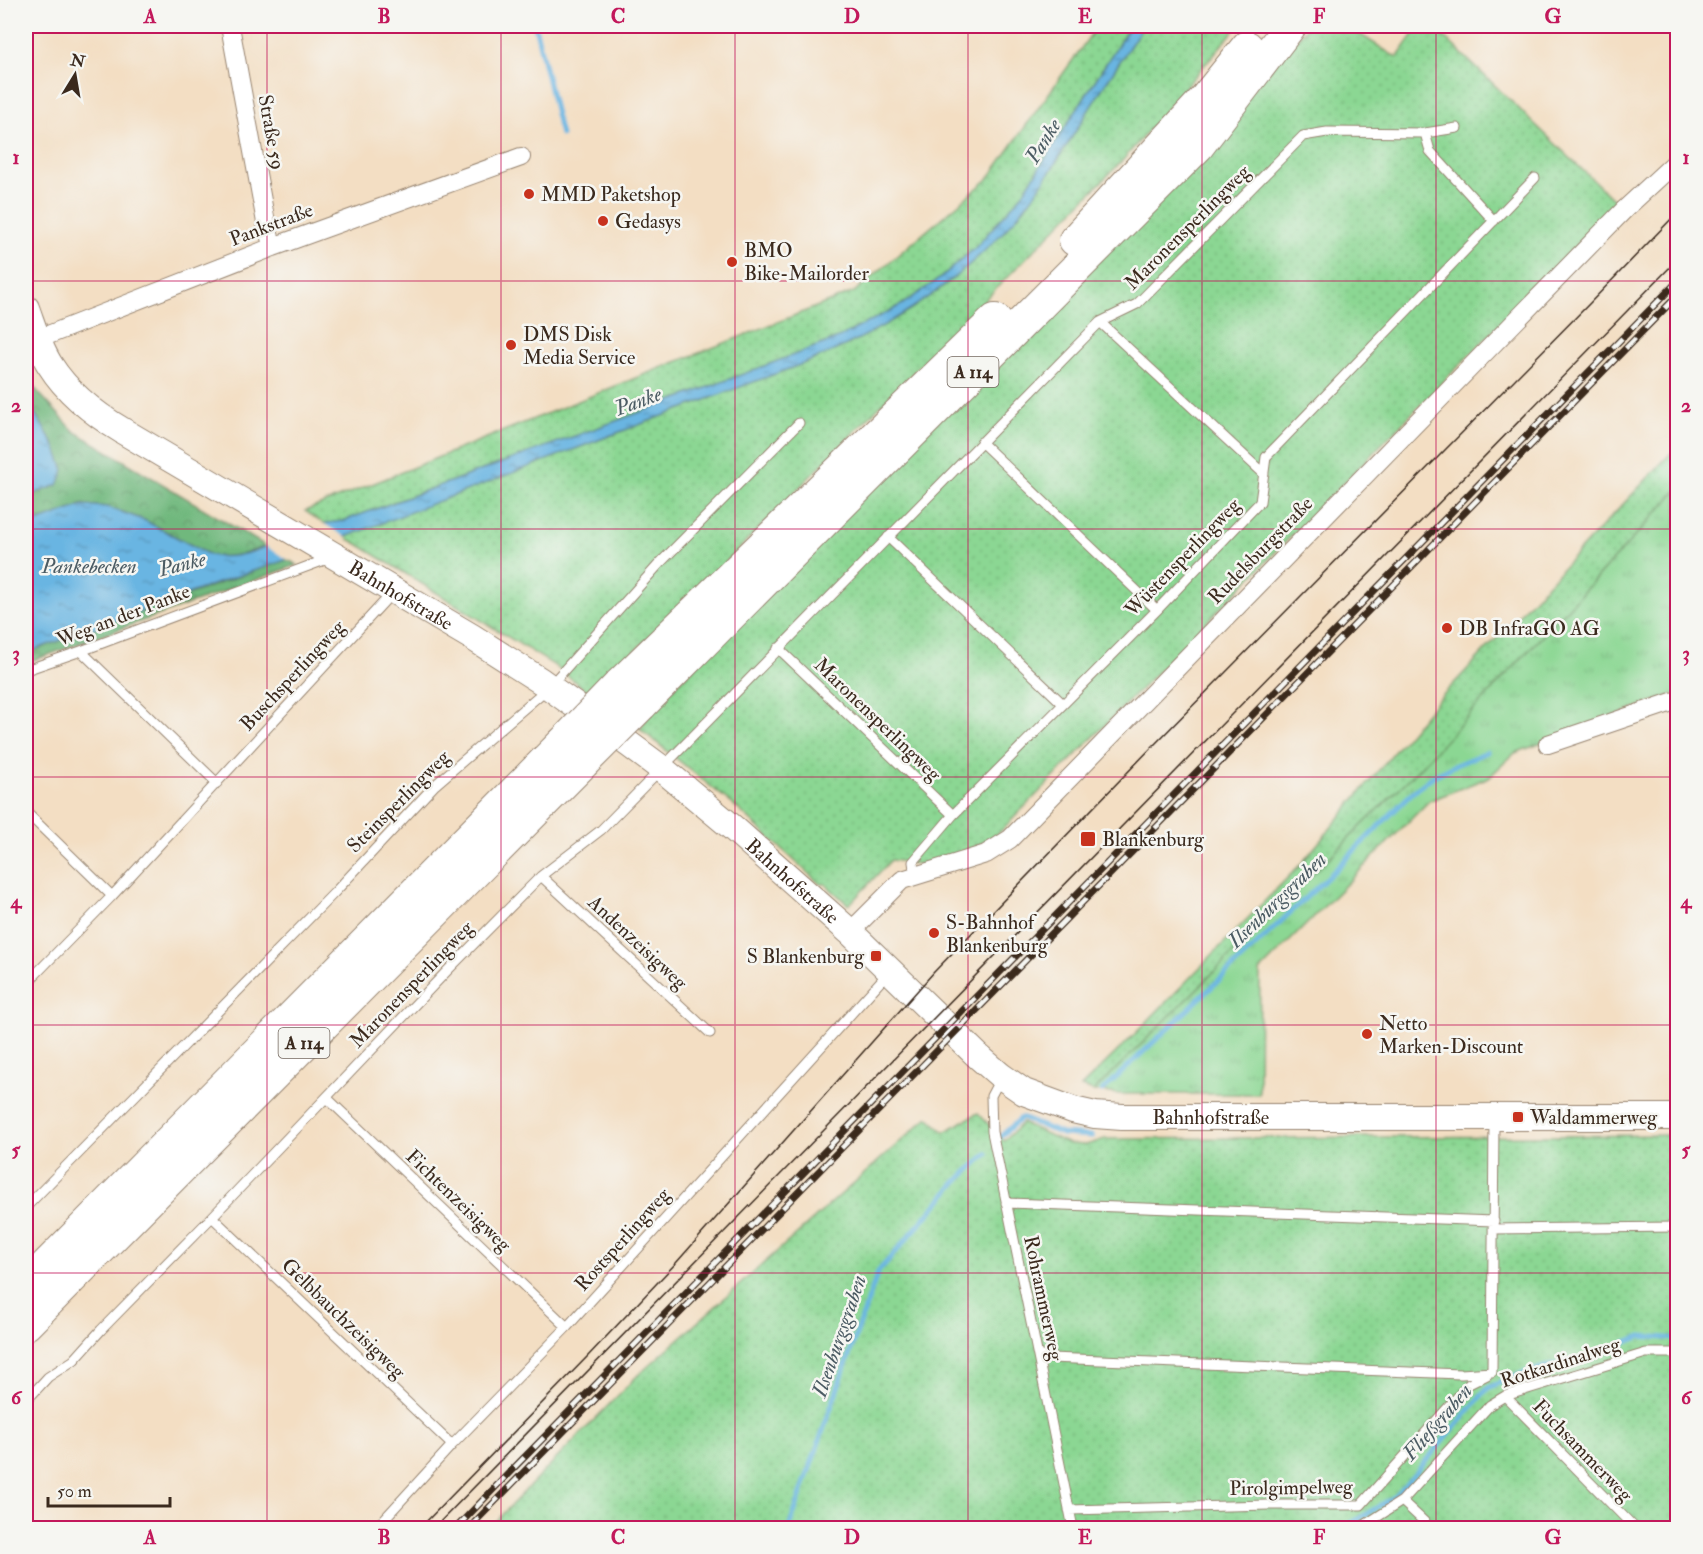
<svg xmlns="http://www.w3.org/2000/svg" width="1703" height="1554" viewBox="0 0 1703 1554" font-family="'IM FELL Double Pica',serif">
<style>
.grass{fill:url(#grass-dots);stroke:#638058;stroke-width:1.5}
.forest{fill:url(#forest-crowns);stroke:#56714e;stroke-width:1.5}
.park{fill:url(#park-tufts);stroke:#638058;stroke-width:1.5}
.water{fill:url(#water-ripples);stroke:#527080;stroke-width:1.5}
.pier{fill:#f3dec3}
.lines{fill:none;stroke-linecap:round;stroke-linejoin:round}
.stream{stroke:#69b5e2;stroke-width:5}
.service-casing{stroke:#978470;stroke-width:11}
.minor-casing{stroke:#978470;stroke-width:20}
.secondary-casing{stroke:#978470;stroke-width:28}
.motorway-casing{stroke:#978470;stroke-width:34}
.service{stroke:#fff;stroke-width:9}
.minor{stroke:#fff;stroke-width:18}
.secondary{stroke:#fff;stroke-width:26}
.motorway{stroke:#fff;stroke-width:32}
.tram{stroke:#3b2a1e;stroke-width:1.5}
.rail-casing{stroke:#3b2a1e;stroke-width:7}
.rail{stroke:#f6f6f2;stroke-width:4.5;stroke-dasharray:14;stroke-linecap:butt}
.motorway-bridge-casing{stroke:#978470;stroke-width:34;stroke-linecap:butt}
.motorway-bridge{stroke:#fff;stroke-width:32}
.grid{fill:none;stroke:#c2185b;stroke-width:1.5;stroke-opacity:0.55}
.poi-dot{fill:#c8321e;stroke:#f6f6f2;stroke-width:2}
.labels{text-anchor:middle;stroke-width:5;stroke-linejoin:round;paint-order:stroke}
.shield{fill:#f6f6f2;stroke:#73675e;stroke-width:1.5}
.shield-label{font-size:18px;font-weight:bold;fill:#3b2a1e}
.street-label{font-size:20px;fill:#3b2a1e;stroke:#f6f6f2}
.poi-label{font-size:20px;fill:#3b2a1e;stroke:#f6f6f2;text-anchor:start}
.water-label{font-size:21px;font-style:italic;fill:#4b5b63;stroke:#f6f6f2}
.neatline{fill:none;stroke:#c2185b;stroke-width:2}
.grid-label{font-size:20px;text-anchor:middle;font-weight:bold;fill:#c2185b}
</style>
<defs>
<pattern id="grass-dots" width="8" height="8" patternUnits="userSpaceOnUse" patternTransform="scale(1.5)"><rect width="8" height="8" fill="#8bd793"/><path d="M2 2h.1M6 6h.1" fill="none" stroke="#79b97e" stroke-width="1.8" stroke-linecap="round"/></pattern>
<pattern id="forest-crowns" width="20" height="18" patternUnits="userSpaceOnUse" patternTransform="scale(1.5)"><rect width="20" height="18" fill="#70b87d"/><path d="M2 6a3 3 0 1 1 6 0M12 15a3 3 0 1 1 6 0" fill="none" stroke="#5d9666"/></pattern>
<pattern id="park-tufts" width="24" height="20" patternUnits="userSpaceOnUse" patternTransform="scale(1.5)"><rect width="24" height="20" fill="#8bd793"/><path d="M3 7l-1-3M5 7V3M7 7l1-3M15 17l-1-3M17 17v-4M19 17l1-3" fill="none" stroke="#79b97e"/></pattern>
<pattern id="water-ripples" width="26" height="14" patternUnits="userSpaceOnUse" patternTransform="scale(1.5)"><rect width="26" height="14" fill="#69b5e2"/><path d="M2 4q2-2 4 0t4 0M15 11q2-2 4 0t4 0" fill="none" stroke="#5893b7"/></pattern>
</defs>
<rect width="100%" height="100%" fill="#f6f6f2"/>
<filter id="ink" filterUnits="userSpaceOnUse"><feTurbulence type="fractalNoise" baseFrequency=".0167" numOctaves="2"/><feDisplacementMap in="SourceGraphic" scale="12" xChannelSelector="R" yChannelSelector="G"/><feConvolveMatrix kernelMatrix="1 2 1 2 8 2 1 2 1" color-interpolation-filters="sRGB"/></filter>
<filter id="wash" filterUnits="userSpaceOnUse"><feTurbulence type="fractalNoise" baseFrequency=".008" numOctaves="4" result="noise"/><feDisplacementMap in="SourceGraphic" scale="24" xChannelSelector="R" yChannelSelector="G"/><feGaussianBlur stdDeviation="1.35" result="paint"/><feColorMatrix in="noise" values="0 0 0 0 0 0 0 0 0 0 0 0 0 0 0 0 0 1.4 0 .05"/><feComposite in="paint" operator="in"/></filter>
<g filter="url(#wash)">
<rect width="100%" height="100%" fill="#f3dec3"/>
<path class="grass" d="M1097 26H1130L1022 195 975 248 939 279 901 305 836 339 698 391 343 521 324 524 305 511 648 373 854 292 988 179Z
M1143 26H1238L1123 160 694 594 590 693 552 664 356 543 344 537 609 436 810 361C885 331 953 287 1009 226 1035 197 1056 163 1077 129 1098 94 1121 60 1143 26Z
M1308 26H1347L1397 58 1420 26H1433L1618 204 999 833 966 852 926 865 891 860 849 905 825 884H820L736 807 640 729 653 709 1177 175Z
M1677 447V491L1416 772 1094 1091 1081 1087 1130 1039 1301 864 1427 712Z
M978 1113 1004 1141 1022 1123 1069 1144 1086 1145 1105 1139 1677 1135V1528H489L635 1378 928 1117 944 1132Z"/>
<path class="forest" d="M26 379 74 431 266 546C247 553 230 560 210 555L144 520 108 507 83 505 26 526V497L58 485 55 446 26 399Z
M287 559 297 565 26 663V653Z"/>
<path class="park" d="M1677 491V693L1515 753 1489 777 1429 801 1260 971 1259 1094H1119L1094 1091 1416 772Z"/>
<path class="water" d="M1130 26H1143C1121 60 1098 94 1077 129 1056 163 1035 197 1009 226 953 287 885 331 810 361L609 436 275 564 229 579 26 653V526L83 505 108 507 144 520 210 555C247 564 288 533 324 524 330 522 336 522 343 521L698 391 836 339 901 305 939 279 975 248 1022 195Z
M26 399 55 446 64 470 58 485 26 497Z"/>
<path class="pier" d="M321 522 349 539 290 561 262 544Z"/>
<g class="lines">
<path class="stream" d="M535 26 561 135
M1102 1091 1332 873 1414 791 1432 777 1453 766 1487 752
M1001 1136 1021 1118 1062 1134 1092 1136
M789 1528 878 1272 958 1180 987 1154
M1336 1528 1352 1523 1396 1496 1488 1388 1514 1376 1545 1367 1586 1359 1641 1336 1678 1339"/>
</g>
</g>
<g filter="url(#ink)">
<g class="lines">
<defs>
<path id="service" d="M1425 133 1430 151 1494 221
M1100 322 1264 474
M981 442 1157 610
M888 537 1063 704
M778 648 953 815
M81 651 217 783
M26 670 81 651 330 558
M26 812 112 896
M541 876 710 1033
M915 876 913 862 953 815 1157 610 1260 502 1266 457 1535 178
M26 984 112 896 393 592
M1001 1077 991 1096 992 1132 1073 1528
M327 1098 567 1327
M1006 1203 1494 1221
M26 1207 334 893 435 785 549 687 660 563 799 423
M212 1217 452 1445
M1493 1229 1678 1227
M1038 1355 1050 1358 1461 1374 1492 1372 1494 1120
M1505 1396 1635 1528
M26 1401 48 1377 74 1360 101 1330 212 1217 448 970 541 876 601 830 1100 322 1137 304 1303 136 1327 132 1425 133 1457 128
M1402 1501 1431 1528
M1069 1510 1269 1505H1361L1469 1384 1487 1375
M376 1528 452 1445 567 1327 889 972
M1360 1528 1402 1501 1490 1405 1505 1396 1646 1353H1678"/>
<path id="minor" d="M230 26 267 228 273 247
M38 339 273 247 521 157
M1548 744 1678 700
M850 932 902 880 986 854 1010 839 1625 209 1678 160"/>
<g id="secondary">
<path id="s1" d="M26 308C33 327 39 348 50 365 67 392 96 415 123 431L472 637 541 681 630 745 661 768 733 828 850 932 979 1057 1001 1076 1024 1092 1073 1110 1095 1115 1122 1117H1678"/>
</g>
<path id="motorway" d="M1075 240 1205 99 1247 47
M619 685 995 320
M641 705 1198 146 1290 26
M26 1286 562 744
M26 1324 583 763"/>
</defs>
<use href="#service" class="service-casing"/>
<use href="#minor" class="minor-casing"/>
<use href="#secondary" class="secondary-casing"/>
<use href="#motorway" class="motorway-casing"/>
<use href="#service" class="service"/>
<use href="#minor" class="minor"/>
<use href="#secondary" class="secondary"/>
<use href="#motorway" class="motorway"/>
<path class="tram" d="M420 1528 587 1357 676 1263 934 972 1153 746 1589 304 1678 212
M434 1528 1678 259"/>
<defs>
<path id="rail" d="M456 1528 507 1475 1678 281
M469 1528 1678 295"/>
</defs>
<use href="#rail" class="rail-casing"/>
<use href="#rail" class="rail"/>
<defs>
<path id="motorway-bridge" d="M562 744 619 685
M583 763 641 705"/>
</defs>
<use href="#motorway-bridge" class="motorway-bridge-casing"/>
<use href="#motorway-bridge" class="motorway-bridge"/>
</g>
</g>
<path class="grid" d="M267 26V1528M501 26V1528M735 26V1528M968 26V1528M1202 26V1528M1436 26V1528M26 281H1678M26 529H1678M26 777H1678M26 1025H1678M26 1273H1678"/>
<g class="poi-dot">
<circle cx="529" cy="194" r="6"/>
<circle cx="603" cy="221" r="6"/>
<circle cx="732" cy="262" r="6"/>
<circle cx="511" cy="345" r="6"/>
<circle cx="1447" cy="628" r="6"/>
<rect x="1080" y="831" width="16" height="16" rx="3"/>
<circle cx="934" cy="933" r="6"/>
<rect x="870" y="950" width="12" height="12" rx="3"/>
<circle cx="1367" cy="1034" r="6"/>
<rect x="1512" y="1111" width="12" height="12" rx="3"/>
</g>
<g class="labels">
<g class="shield">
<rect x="947.5" y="357" width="51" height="30" rx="4.5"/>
<rect x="278.5" y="1028" width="51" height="30" rx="4.5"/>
</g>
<g class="shield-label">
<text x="973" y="378">A 114</text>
<text x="304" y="1049">A 114</text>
</g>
<g class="street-label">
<text transform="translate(272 132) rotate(80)" y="7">Straße 59</text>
<text transform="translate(271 224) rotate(-21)" y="7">Pankstraße</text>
<text transform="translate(1187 227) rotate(-45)" y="7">Maronensperlingweg</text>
<text transform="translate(1260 550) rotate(-46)" y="7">Rudelsburgstraße</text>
<text transform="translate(1182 557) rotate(-46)" y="7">Wüstensperlingweg</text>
<text dy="7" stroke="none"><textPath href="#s1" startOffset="484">Bahnhofstraße</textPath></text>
<text transform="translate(123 615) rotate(-21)" y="7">Weg an der Panke</text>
<text transform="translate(292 675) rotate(-47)" y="7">Buschsperlingweg</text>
<text transform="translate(878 719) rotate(44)" y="7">Maronensperlingweg</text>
<text transform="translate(398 801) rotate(-45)" y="7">Steinsperlingweg</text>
<text dy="7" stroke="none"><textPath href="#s1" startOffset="970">Bahnhofstraße</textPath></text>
<text transform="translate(638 942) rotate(43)" y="7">Andenzeisigweg</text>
<text transform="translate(411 984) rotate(-46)" y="7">Maronensperlingweg</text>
<text dy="7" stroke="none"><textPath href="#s1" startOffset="1474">Bahnhofstraße</textPath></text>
<text transform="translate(459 1200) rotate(44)" y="7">Fichtenzeisigweg</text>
<text transform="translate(622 1239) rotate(-48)" y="7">Rostsperlingweg</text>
<text transform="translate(1044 1298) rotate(78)" y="7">Rohrammerweg</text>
<text transform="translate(344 1318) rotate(44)" y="7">Gelbbauchzeisigweg</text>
<text transform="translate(1560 1362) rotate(-18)" y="7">Rotkardinalweg</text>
<text transform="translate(1583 1450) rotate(46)" y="7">Fuchsammerweg</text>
<text transform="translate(1291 1487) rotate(-1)" y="7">Pirolgimpelweg</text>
</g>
<g class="poi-label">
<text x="541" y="201">MMD Paketshop</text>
<text x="615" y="228">Gedasys</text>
<text x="744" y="257">BMO<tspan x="744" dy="23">Bike-Mailorder</tspan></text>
<text x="523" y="341">DMS Disk<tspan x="523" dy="23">Media Service</tspan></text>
<text x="1459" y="635">DB InfraGO AG</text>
<text x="1102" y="846">Blankenburg</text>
<text x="946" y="929">S-Bahnhof<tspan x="946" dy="23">Blankenburg</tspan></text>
<text x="864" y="963" text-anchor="end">S Blankenburg</text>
<text x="1379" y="1030">Netto<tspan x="1379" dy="23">Marken-Discount</tspan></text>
<text x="1530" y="1124">Waldammerweg</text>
</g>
<g class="water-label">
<text transform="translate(1043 141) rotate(-58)" y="7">Panke</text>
<text transform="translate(638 401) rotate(-20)" y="7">Panke</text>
<text transform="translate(182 564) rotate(-14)" y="7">Panke</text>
<text x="89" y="573">Pankebecken</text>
<text transform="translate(1277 900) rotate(-44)" y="7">Ilsenburgsgraben</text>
<text transform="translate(839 1336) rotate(-71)" y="7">Ilsenburgsgraben</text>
<text transform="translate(1437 1422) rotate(-49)" y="7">Fließgraben</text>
</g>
</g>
<rect width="1703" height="1554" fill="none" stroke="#f6f6f2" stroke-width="66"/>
<g transform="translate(75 75) rotate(11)" stroke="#f6f6f2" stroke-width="4.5" paint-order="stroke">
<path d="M0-4.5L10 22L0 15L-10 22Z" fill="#3b2a1e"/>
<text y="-9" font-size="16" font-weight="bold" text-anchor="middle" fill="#3b2a1e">N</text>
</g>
<path d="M48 1497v9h122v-9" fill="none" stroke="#3b2a1e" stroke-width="3"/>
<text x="57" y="1497" font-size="18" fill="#3b2a1e" stroke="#f6f6f2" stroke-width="4.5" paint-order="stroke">50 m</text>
<rect x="33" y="33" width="1637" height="1488" class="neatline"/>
<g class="grid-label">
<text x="150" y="23">A</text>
<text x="384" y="23">B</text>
<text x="618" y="23">C</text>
<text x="852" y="23">D</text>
<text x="1085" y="23">E</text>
<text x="1319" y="23">F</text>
<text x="1553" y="23">G</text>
<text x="16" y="164">1</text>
<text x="1686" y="164">1</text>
<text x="16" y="412">2</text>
<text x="1686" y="412">2</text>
<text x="16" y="660">3</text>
<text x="1686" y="660">3</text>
<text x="16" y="908">4</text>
<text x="1686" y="908">4</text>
<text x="16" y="1156">5</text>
<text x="1686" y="1156">5</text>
<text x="16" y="1404">6</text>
<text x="1686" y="1404">6</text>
<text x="150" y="1544">A</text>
<text x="384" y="1544">B</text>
<text x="618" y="1544">C</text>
<text x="852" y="1544">D</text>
<text x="1085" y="1544">E</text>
<text x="1319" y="1544">F</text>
<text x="1553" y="1544">G</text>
</g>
</svg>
